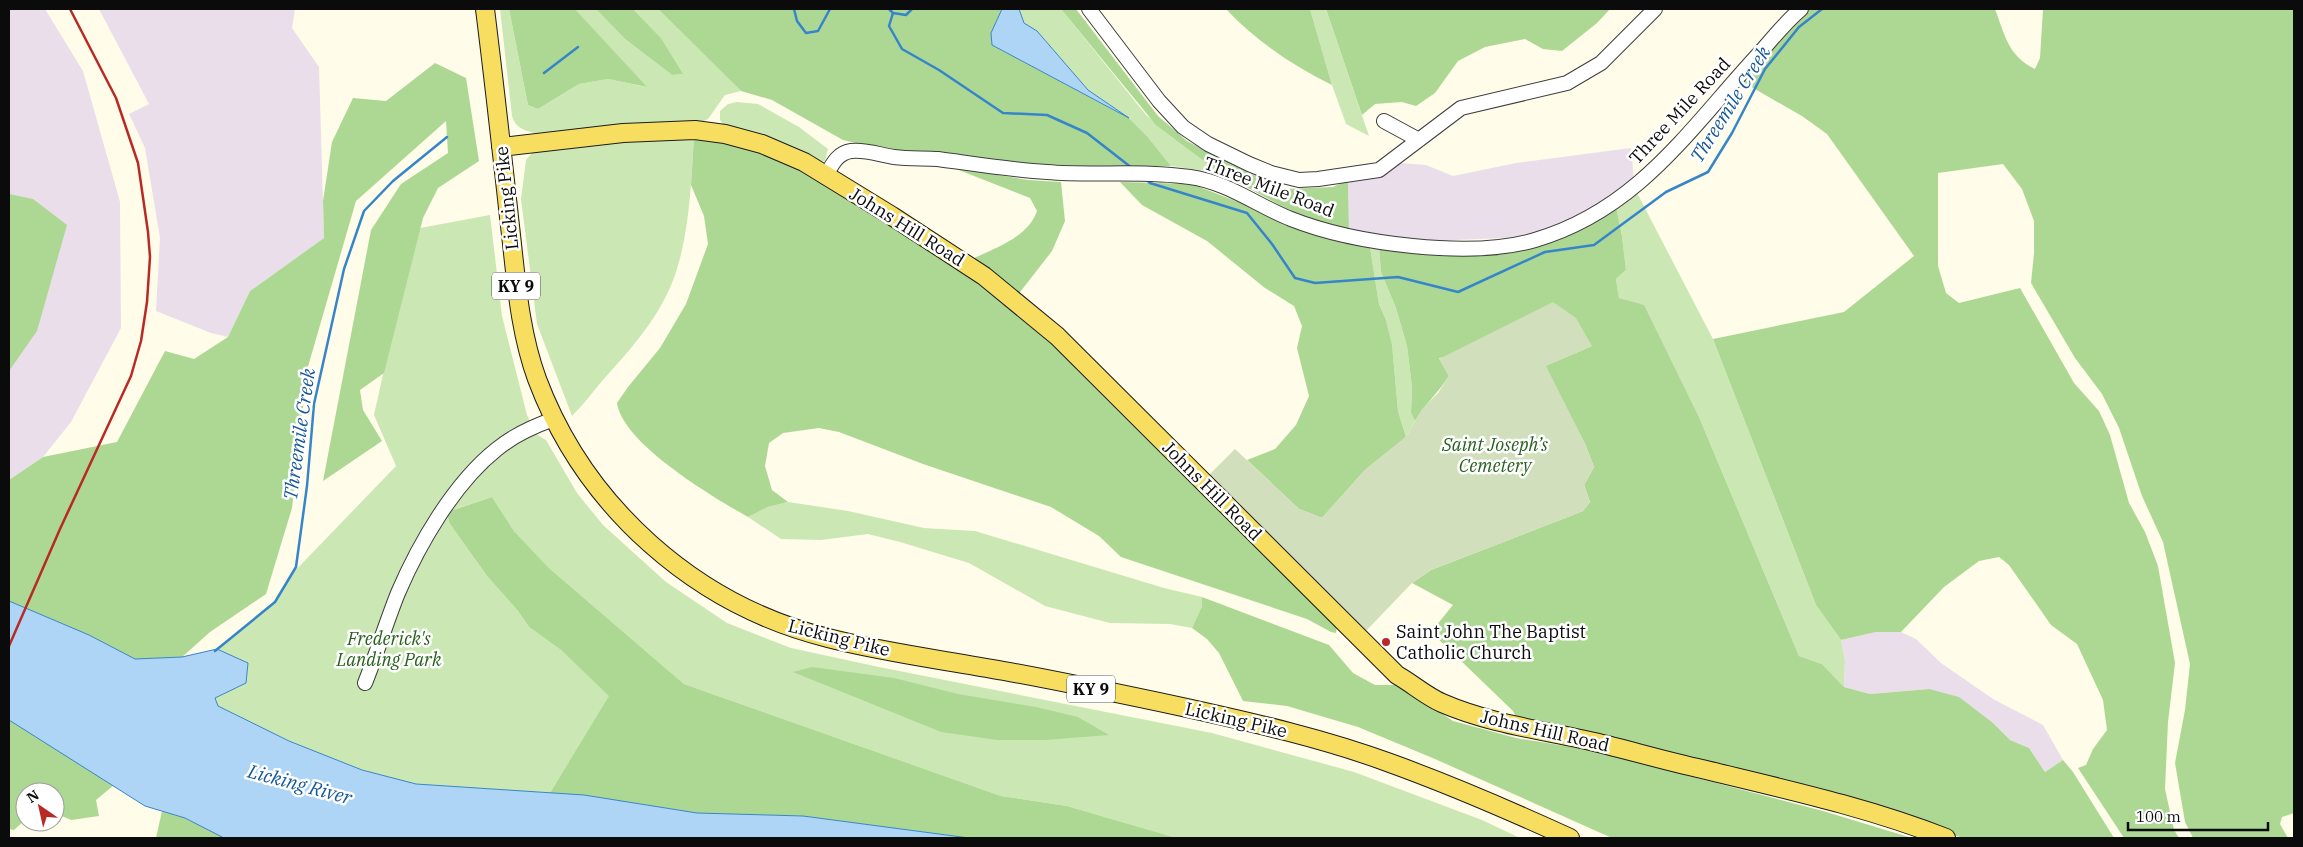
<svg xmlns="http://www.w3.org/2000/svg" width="2303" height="847" viewBox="0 0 2303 847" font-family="'IBM Plex Serif',serif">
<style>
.industrial{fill:#eadeea}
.green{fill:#cbe8b4}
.forest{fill:#add893}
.cemetery{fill:#d1dfbc}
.water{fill:#aed5f5;stroke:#3685cb}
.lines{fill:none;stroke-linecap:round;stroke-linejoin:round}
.stream{stroke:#3685cb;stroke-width:2.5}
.minor-casing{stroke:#3e3e3e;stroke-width:16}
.major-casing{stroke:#1c1c1c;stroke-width:20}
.minor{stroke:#fff;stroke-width:14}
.major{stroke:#f7de60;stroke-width:18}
.rail{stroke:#b92925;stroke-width:2.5}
.poi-dot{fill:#b92925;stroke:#fff;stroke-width:2}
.labels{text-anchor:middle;stroke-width:5;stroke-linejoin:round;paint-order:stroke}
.shield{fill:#fff;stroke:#545454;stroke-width:1}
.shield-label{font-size:16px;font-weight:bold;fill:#0b0b0b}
.street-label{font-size:18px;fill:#0b0b0b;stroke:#fff}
.park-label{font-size:18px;font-style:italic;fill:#26611d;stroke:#fff}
.poi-label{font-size:18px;fill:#0b0b0b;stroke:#fff;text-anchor:start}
.water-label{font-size:19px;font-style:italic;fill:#16579a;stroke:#fff}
</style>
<rect width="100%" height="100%" fill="#fffce9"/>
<path class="industrial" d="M9 9H45L83 71 120 202 121 328 71 422 43 457 9 480Z
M99 9H295L292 28 319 67 324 238 250 291 228 337 211 333 156 311 160 238 145 148 129 114 149 104Z
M1631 148 1634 181 1588 212 1526 237 1431 241 1349 230 1348 180 1388 174 1400 163 1426 165 1453 176 1516 163Z
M1876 632H1901L1916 639 1941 663 1993 699 2043 725 2063 760 2045 772 2029 748 2010 740 1993 723 1929 689 1870 694 1844 687 1845 661 1841 640Z"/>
<path class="green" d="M500 9H509L528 105 538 109 579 84 608 79 646 87 575 9H596L625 39 672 75 682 74 661 38 633 9H658L741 91 725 95 708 119 697 124 534 133C523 130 515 127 512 116Z
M1019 9H1061L1146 115 1220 173 1171 166 1147 136 1129 118 1088 90 1037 31 1024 23Z
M1310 9H1326L1369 136 1346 124 1332 85Z
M737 102 758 104 799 127 828 149 825 161 817 162 724 125 720 120V111L728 104Z
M655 136H694C691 182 690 231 675 275 661 316 630 350 602 381 592 393 583 405 572 416L537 324 521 199 526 160 532 153 542 149Z
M1636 191 1713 339 1816 605 1841 640 1845 661 1844 687 1822 664 1799 656 1699 417 1644 306 1619 298 1616 279 1626 270 1622 236 1616 206Z
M490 215 502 316 527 415 536 434 546 440 577 493 603 525 666 582 727 623 791 648 879 667 1212 733 1354 772 1482 820 1520 838H1177L1067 806 1001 796 684 684 549 568 514 531 492 497 455 509 450 524 487 576 518 611 529 627 561 650 610 696 550 793 416 784 362 770 289 741 218 706 215 698 246 683 248 664 217 649 275 602 291 575 396 466 374 415 415 229Z
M1370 247 1379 248 1381 272 1396 308 1407 346 1412 387 1411 413 1415 421 1406 437 1398 411 1392 344 1386 320 1379 304Z
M788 502 848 511 924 528 975 531 1164 588 1202 597V606L1192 628 1170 624 1110 623 1045 606 969 563 900 542 868 534 821 540 781 539 748 517 768 507Z"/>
<path class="forest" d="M509 9H575L647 87 608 79 579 84 538 109 528 105Z
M596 9H633L661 38 683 74 672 75 625 39Z
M658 9H1002L991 33 992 45 1129 118 1147 136 1171 166H1080L1007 162 915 154 872 147 843 140 772 100 741 91Z
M1061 9H1076L1158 116 1187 141 1245 171 1285 189 1333 187 1348 180 1349 230 1304 218 1220 173 1156 125Z
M1226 9H1310L1332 85C1293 66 1256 41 1226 9Z
M1326 9H1610L1597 23 1562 51 1543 49 1525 39 1485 47 1458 61 1435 93 1416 106 1402 102 1375 104 1362 115Z
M1809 9H1995C2005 35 2008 56 2035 69L2040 58 2043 9H2294V813L2282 817 2280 824 2288 838H2193L2185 822 2175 763 2185 710 2190 664 2163 542 2142 496 2119 428 2102 394 2075 358 2031 283 2034 253V221L2022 189 2003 164 1938 173V266L1946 293 1959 303 2020 288 2074 383 2099 411 2110 435 2129 503 2145 532 2158 566 2175 663 2168 722 2165 789 2174 830 2179 838H2124L2078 768 2086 765 2093 749 2107 730 2103 700 2077 644 2051 625 2009 565 1999 557 1979 561 1944 587 1901 632H1876L1841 640 1816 605 1713 339 1844 312 1914 256 1827 134 1802 116 1741 81 1794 20Z
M435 63 466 78 479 161 438 188 423 218 384 373 360 390 363 410 382 441 323 481 371 230 401 184 448 153 446 121 356 201 307 370 292 508 266 594 210 632 182 657 135 659 89 635 9 601V480L43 457 117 442 165 351 194 359 228 337 250 291 324 238 323 201 332 142 353 98 386 101Z
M694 136 726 140 767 153 808 174 859 205 983 283 1071 359 1337 624 1336 633 1331 632 1307 619 1121 557 1099 536 1051 507 923 464 839 432 819 428 783 433 769 443 765 466 772 490 788 502 768 507 748 517C713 497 623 444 617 403L628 387 660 348 686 304 708 244 704 216 691 185Z
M951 167 1028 180 1061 182 1065 221 1052 251 1017 296 972 259C996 248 1028 237 1037 211L1030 198Z
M1120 182 1192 184 1305 228 1370 247 1379 304 1386 320 1392 344 1398 411 1406 437 1365 470 1322 518 1299 509 1247 460 1275 449 1296 425 1309 396 1297 348 1302 326 1294 306 1265 288 1207 241 1142 205Z
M9 194 33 199 67 225 37 331 9 371Z
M1616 206 1622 236 1626 270 1616 279 1619 298 1644 305 1699 417 1799 656 1822 664 1844 687 1870 694 1929 689 1959 697 1993 723 2010 740 2029 748 2045 772 2063 760 2073 772 2114 838H1962L1935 827 1518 721 1513 711 1431 632 1453 605 1412 583 1431 570 1583 511 1590 502 1584 485 1594 467 1585 444 1545 366 1592 346 1439 358 1449 376C1439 392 1424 405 1415 421L1411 413 1412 387 1407 346 1396 308 1381 272 1379 248 1483 254Z
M492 497 514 531 549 568 684 684 1001 796 1067 806 1177 838H969L803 816 697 813 584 795 550 793 609 696 561 650 529 627 518 611 487 576 450 524 447 512Z
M1202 597 1329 645 1353 673 1375 685H1399L1453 721 1516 738 1595 751 1823 811 1912 838H1612L1435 759 1358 727 1287 706 1243 701 1219 653 1207 639 1192 628 1202 606Z
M812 667 894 678 958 694 1036 707 1078 717 1109 735 1045 740H997L941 732 793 672Z
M9 720 114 785 96 800 99 816 71 820 55 813V792H25V820L14 830 9 829Z
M162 811 185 818 224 838H156Z"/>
<path class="cemetery" d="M1553 302 1576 318 1592 346 1546 366 1585 444 1594 467 1584 485 1590 502 1583 511 1431 570 1412 583 1363 634 1207 477 1235 449 1299 509 1322 518 1365 470 1406 437 1422 409 1438 393 1449 376 1439 359Z"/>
<path class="water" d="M1002 9H1019L1024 23 1037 31 1088 90 1129 118 992 45 991 33Z
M9 601 89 635 135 659 182 657 217 649 248 663 246 683 215 698 218 706 289 741 362 770 416 784 584 795 697 813 803 816 969 838H224L185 818 145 806 9 720Z"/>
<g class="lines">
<path class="stream" d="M794 9 797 21 806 33 818 31 830 9
M889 9 893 13 889 26 902 49 939 70 1003 113 1047 115 1087 133 1132 168
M893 13 906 15 912 9
M544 73 578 47
M1146 179 1150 183 1247 213 1272 244 1295 278 1315 283 1398 277 1458 292 1545 252 1594 245 1666 192 1708 172 1732 133 1765 69 1799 27 1822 9
M215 651 275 602 296 567 307 486 314 404 344 269 364 211 393 181 447 137"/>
<defs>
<path id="minor" d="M1089 9 1159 101 1183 127 1208 144 1249 164 1271 173 1299 180 1318 179 1379 170 1461 108 1567 83 1601 63 1655 9
M1384 121 1419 140
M825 177C832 165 837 153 851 151 865 149 880 155 894 157 909 159 924 158 938 159 975 164 1011 170 1047 172 1095 176 1143 170 1190 177 1227 182 1258 206 1291 219 1354 244 1471 259 1535 240 1637 210 1688 131 1756 57 1771 41 1784 23 1801 9
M365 683C377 653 386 623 398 593 419 544 454 483 497 449 514 435 534 426 554 419"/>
<path id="major" d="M485 9C494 81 502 153 510 226 516 277 519 330 537 379 585 507 695 605 828 638 886 653 945 660 1004 671 1065 682 1126 695 1187 708 1255 723 1325 739 1390 763 1451 785 1511 811 1570 838
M501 147 623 133 695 130 725 134 762 144 804 162 892 216 984 276 1057 336 1397 675C1413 684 1426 696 1442 703 1495 726 1552 731 1607 745 1639 753 1670 762 1702 769 1784 789 1867 807 1946 838"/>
</defs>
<use href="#minor" class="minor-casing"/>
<use href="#major" class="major-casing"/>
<use href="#minor" class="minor"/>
<use href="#major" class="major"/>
<path class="rail" d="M9 646 60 529 131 376 141 341 147 302 150 257 148 232 138 163 116 98 70 9"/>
</g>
<circle class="poi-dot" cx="1386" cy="642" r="5"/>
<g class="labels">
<g class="shield">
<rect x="492" y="272.5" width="48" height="27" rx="4"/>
<rect x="1067" y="675.5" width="48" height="27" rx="4"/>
</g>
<g class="shield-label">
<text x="516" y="292">KY 9</text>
<text x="1091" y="695">KY 9</text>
</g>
<g class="street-label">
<text transform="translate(1680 111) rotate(-47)" y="6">Three Mile Road</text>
<text transform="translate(1269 187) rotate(21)" y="6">Three Mile Road</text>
<text transform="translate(507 198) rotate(-96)" y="6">Licking Pike</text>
<text transform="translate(907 227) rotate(32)" y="6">Johns Hill Road</text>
<text transform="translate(1212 491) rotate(45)" y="6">Johns Hill Road</text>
<text transform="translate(839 638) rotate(14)" y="6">Licking Pike</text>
<text transform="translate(1236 720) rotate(13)" y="6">Licking Pike</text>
<text transform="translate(1545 731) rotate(13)" y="6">Johns Hill Road</text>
</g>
<g class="park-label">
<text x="1495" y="451">Saint Joseph’s<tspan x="1495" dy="21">Cemetery</tspan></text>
<text x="389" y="645">Frederick's<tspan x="389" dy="21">Landing Park</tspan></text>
</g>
<g class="poi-label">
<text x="1396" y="638">Saint John The Baptist<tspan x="1396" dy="21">Catholic Church</tspan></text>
</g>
<g class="water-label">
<text transform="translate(1730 104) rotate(-58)" y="7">Threemile Creek</text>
<text transform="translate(299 434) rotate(-82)" y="7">Threemile Creek</text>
<text transform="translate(300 784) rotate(15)" y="7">Licking River</text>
</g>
</g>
<rect width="2303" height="847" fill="none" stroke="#0b0b0b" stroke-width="20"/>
<g transform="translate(40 807) rotate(326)"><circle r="24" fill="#ffffff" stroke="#9d9d9d"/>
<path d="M0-4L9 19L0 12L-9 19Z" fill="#b92925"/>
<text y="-8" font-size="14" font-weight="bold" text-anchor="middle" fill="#0b0b0b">N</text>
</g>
<path d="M2128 822v8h140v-8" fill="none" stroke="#0b0b0b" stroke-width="2.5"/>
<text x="2136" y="822" font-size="15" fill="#0b0b0b" stroke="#ffffff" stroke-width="4" paint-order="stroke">100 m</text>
</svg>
